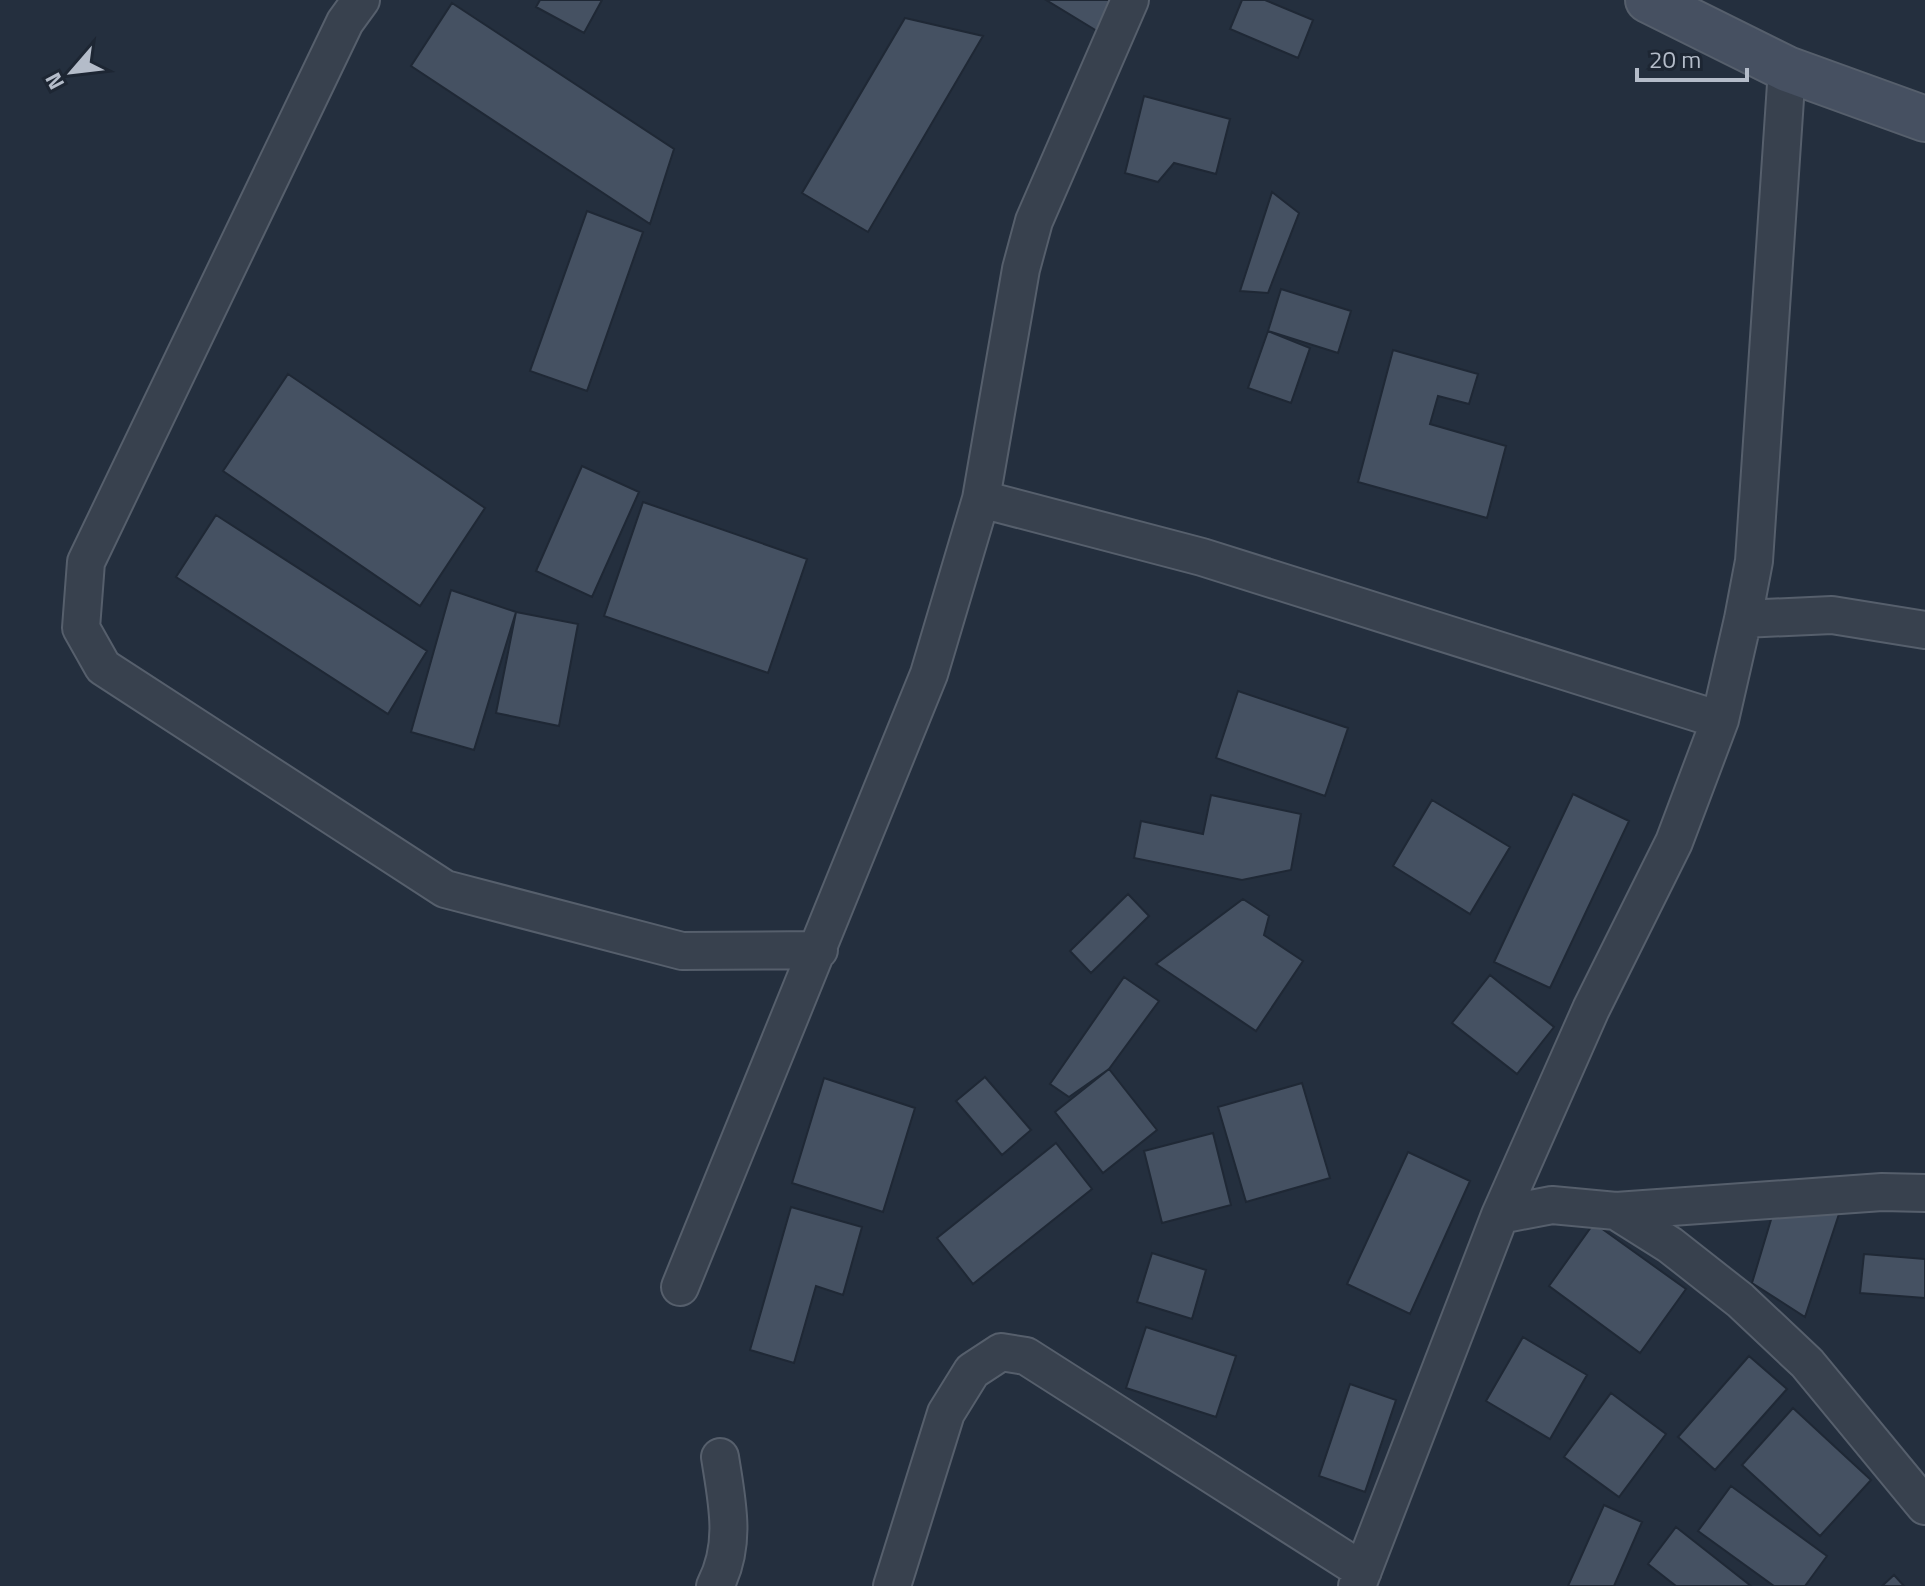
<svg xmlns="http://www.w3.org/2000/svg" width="1925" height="1586" viewBox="0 0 1925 1586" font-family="'Titillium Web',sans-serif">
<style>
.building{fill:#455162;stroke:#1f2835;stroke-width:2}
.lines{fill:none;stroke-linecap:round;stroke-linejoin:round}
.minor-casing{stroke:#565f6c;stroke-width:40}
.secondary-casing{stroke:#565f6c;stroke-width:48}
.minor{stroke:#38414e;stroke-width:36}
.secondary{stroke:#465061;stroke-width:44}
</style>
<rect width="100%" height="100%" fill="#242f3e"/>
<path class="building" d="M540 0H602L584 33 536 7Z
M1046 0H1116L1097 31Z
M1242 0H1265L1313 20 1298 58 1230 29Z
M452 3 674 149 650 224 411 66Z
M905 18 983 36 868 232 802 193Z
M1144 96 1230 119 1216 174 1174 163 1158 182 1125 173Z
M1272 192 1299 213 1268 293 1240 291Z
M587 211 643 232 587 391 530 371Z
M1281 289 1351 311 1338 353 1268 331Z
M1268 331 1310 348 1291 403 1248 388Z
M1393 350 1478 374 1469 404 1438 396 1430 424 1506 446 1487 518 1358 482Z
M288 374 485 508 420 606 223 471Z
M582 466 639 492 592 597 536 571Z
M643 502 807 559 768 673 604 616Z
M216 515 427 651 388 714 176 577Z
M451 590 516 612 474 750 411 732Z
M516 612 578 624 559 726 496 713Z
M1238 691 1348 728 1325 796 1216 758Z
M1573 794 1629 821 1550 988 1494 962Z
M1211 795 1301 814 1291 870 1242 880 1134 858 1141 821 1203 834Z
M1432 800 1510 847 1470 914 1393 866Z
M1128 894 1149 916 1091 973 1070 951Z
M1243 899 1269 916 1264 935 1303 961 1256 1031 1156 964Z
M1490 975 1554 1027 1517 1074 1452 1023Z
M1124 977 1159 1001 1109 1069 1069 1097 1050 1084Z
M1109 1069 1157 1130 1103 1173 1055 1112Z
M985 1077 1031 1130 1002 1155 956 1101Z
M824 1078 915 1108 883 1212 792 1183Z
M1302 1083 1330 1178 1246 1202 1218 1107Z
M1213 1133 1231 1205 1162 1223 1144 1151Z
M1056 1143 1092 1189 973 1284 937 1238Z
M1408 1152 1470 1181 1410 1314 1347 1284Z
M791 1207 862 1227 843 1295 816 1286 794 1363 750 1350Z
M1840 1211 1805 1317 1752 1283 1773 1213Z
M1594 1223 1686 1289 1640 1353 1549 1286Z
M1152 1253 1206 1270 1192 1319 1137 1302Z
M1864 1254 1925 1259V1298L1860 1293Z
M1146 1327 1236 1356 1216 1417 1126 1388Z
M1523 1337 1587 1375 1550 1439 1486 1401Z
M1749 1356 1787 1389 1715 1470 1678 1437Z
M1350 1384 1396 1400 1365 1492 1319 1476Z
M1611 1393 1666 1434 1619 1497 1564 1457Z
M1793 1408 1871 1480 1820 1536 1742 1465Z
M1731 1486 1827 1556 1805 1586H1774L1698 1531Z
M1604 1505 1642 1522 1614 1586H1568Z
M1676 1527 1751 1586H1676L1648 1564Z
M1894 1575 1904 1586H1882Z"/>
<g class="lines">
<defs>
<path id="minor" d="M361 0 345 22 86 562 81 628 103 667 445 889 682 951 819 950
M981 499 1202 557 1720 720
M1743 619 1832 615 1925 630
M1616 1211 1882 1192 1925 1193
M1500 1215 1552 1205 1616 1211 1670 1245 1740 1300 1807 1363 1925 1506
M680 1287 929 674 981 499 1021 269 1034 221 1130 0
M715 1586C737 1544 727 1502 720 1457
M892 1586 946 1413 972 1371 1001 1352 1026 1356 1363 1571
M1357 1586 1500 1215 1591 1009 1674 842 1720 720 1743 619 1754 561 1787 69"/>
<path id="secondary" d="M1648 0 1787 69 1925 119"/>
</defs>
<use href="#minor" class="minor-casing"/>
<use href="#secondary" class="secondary-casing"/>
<use href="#minor" class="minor"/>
<use href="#secondary" class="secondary"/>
</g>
<g transform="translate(72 72) rotate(242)" stroke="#1d2633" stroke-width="6" paint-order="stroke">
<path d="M0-6L14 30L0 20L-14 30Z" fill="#b4bcc9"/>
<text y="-12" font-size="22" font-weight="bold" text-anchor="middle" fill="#b4bcc9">N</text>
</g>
<path d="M1637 68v12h110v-12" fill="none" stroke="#b4bcc9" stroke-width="4"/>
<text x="1649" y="68" font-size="24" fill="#b4bcc9" stroke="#1d2633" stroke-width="6" paint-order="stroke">20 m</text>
</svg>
